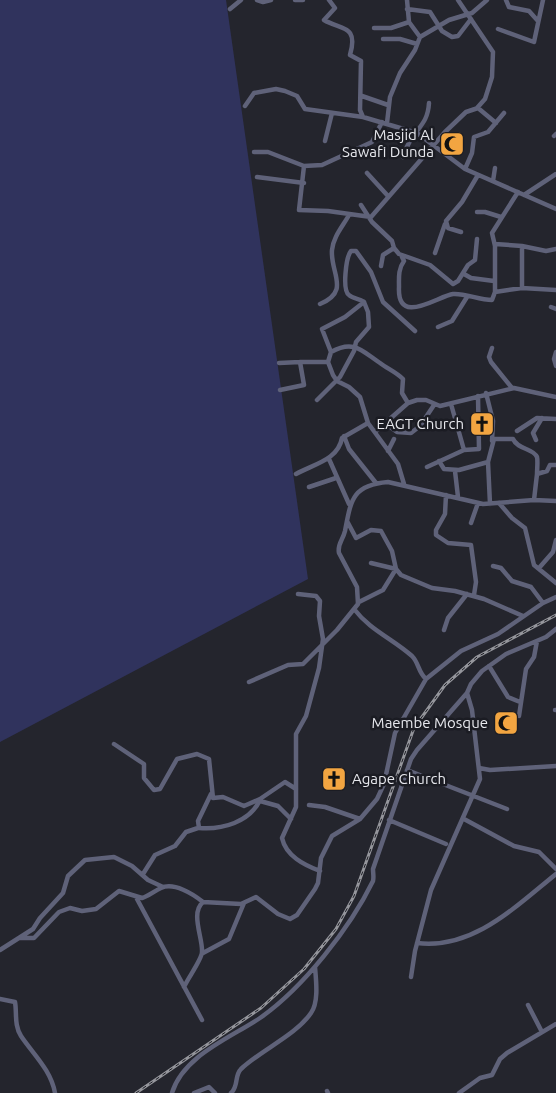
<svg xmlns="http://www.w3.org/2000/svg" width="556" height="1093" viewBox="0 0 556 1093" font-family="Ubuntu,sans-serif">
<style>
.green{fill:#30335d}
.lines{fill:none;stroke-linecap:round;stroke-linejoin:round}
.minor{stroke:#5f6279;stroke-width:4.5}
.rail-casing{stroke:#95969c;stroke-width:3}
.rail{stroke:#1b1c23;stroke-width:1;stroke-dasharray:4;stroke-linecap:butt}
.labels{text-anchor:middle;stroke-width:5;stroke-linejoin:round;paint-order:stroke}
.poi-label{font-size:15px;fill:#e7e8ed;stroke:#1b1c23;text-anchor:end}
</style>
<rect width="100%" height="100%" fill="#24252d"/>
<path class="green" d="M0 0H226L308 579 0 742Z"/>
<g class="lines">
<path class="minor" d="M257 0 263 2 271 0
M295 0H303
M329 0 335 8 324 20C340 30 359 24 350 55L361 61 360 110 363 117 417 133 465 169 556 209
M407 0 409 22 420 37
M458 0 493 52 492 77 485 99 477 108
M506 0 509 7 529 11 538 21
M230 9 241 0
M407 9 430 12 442 31 452 37 458 36 471 19
M374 28H391L409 22
M498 29 534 42 543 0
M383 39H400L417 44
M362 96 388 105
M245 106 254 93 276 89 285 91 297 96 305 109 363 117
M387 123 390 97 400 73 415 50 420 37 449 20 472 13 487 0
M554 136 556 134
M325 141 332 113
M254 152H268L304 166 322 165 372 142 382 122
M403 157C405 151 408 144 411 139 420 126 428 121 429 103
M304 166 299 210 328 211 371 217 445 132 466 112 478 108 496 123
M465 169 472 153 474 137 488 132 504 113
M367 173 388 196
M257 177 304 183
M493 181 495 168
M518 192 492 233 495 246V292L522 288 556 290
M524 195 556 174
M361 205 372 222 392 241 394 248 399 254 430 265 453 284 458 281 468 265 475 260 477 239
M477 212H485L501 217
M461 232 448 228 446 221 462 202 478 175
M495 244 522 246 546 251 556 249
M435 253 445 224
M402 257 404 261C398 269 399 278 399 287 397 327 438 296 453 294 465 293 479 300 492 300L495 292
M381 266 383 255 394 248
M464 274 471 278 494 281
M522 288V246
M320 304C351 291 330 273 332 250 333 237 343 226 349 215
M551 307 556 309
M438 327 452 321 467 297
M492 348 489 357 491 362 512 388
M331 352C354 339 362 351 380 363 388 369 396 372 403 379L402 393 408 403
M556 352 554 359 556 366
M279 363 300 362
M280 390 304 385 300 362H328
M486 393 493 421 492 441
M317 400 340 377 354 351 356 342 369 327 368 312 364 302C359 298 353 299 349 295 342 290 346 257 351 251H356L371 272 383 302 415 331
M451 404 464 450
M368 423 398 464 404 484
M386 424 397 432 411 433 420 426 434 405
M517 431 537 418 556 419
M375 432 408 403 417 400H426L440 406 514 388 556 397
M344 436 349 449 376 483
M536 440 533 433 542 418
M388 451 394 439
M329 459 349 504
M439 461 444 469 459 470 488 462
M427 467 464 450 479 449 478 396
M455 471 458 497
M296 474C314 464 338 460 342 438L368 423 360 397 349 387 337 381 333 375 328 362 331 352 322 329 345 317 364 302
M309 487 336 478
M446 495 445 514 436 530V535L448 543 471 545 476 582 474 595
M534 500 537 474 547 471 550 465H556
M499 503 512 518 525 528 534 565 556 583
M490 504 488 462 494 439H513C518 450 533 448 537 457 538 461 537 469 537 474
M347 521 356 538 371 530 381 531 392 551 396 569 383 590 359 602
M471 523 478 503
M371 563 396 569 401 575 432 588 455 591 484 599 523 616
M493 566 501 568 512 581 531 587 543 603
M539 568 553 552 556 540
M298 594 316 596 320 601 319 616 323 639 319 668 306 716 296 734V807L282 838C286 856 304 865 320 871
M354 609C370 630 393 639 412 656 419 663 418 672 426 679
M444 630 448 618 467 594
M489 666 508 697 520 702
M249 682 288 665 303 664 337 630 358 604 357 587 339 553C337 544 343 540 345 531 351 500 352 485 388 482L483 504 534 500 556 501
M555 710H556
M519 716 526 669 534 657 537 641
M114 744 144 764V778L154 790 160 789 177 759 197 754 209 759 213 798 223 797 244 806 260 799 285 782 296 789
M479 768 490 770 556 766
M407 770 507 809
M211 794 198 821 199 828C222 830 250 822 260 800
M260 801 278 806 291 819
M309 805 325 807 360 819
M464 819 514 846 539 852 556 869
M389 820 446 844
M143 874 155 855 175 846 186 832 198 828
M137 899 202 1020
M19 938H34L59 912 70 908 82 911 96 909 119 891 142 898C149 896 154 891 161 888 174 882 193 894 203 902
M417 943C473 950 516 906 556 874
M0 950 33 929 40 918 63 893 68 876 85 860 114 857 132 866 148 880 163 887
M203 953 229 939 244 903
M411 977 415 951 431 890 480 779 472 710 467 693
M184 987C188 978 202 959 202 952 203 938 190 913 203 902L241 904 256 897 278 914 290 919 297 915 315 889 318 883 321 858 332 836 360 819 377 799 384 784 395 733 426 679 461 651 498 634 543 603 556 597
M0 999 15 1002C17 1013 14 1025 21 1036 33 1054 51 1070 55 1093
M528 1005 542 1032
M327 1091 328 1093
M172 1093C183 1056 230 1038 260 1018 303 988 350 928 373 881 374 877 373 873 373 869L411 759 417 750 467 693 471 684 482 671 506 654 546 637 556 629
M194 1093 209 1087 215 1093
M231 1093C239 1086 234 1076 241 1069 261 1050 296 1035 311 1013 319 1002 316 980 315 967
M459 1093 480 1078 492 1075 500 1059 507 1053 556 1024"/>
<defs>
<path id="rail" d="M136 1093 261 1008 304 969 336 929 354 896 414 728 445 685 477 657 556 615"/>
</defs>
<use href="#rail" class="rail-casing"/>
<use href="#rail" class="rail"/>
</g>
<defs>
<symbol id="mosque-square" viewBox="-11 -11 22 22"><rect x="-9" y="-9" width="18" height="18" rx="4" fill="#f2a541" stroke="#1b1c23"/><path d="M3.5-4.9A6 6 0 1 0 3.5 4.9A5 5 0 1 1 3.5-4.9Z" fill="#111"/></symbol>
<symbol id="church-square" viewBox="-11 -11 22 22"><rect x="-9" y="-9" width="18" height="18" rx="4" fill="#f2a541" stroke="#1b1c23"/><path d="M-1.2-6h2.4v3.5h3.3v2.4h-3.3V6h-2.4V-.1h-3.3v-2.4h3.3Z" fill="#111"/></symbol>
</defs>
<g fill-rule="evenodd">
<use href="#mosque-square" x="438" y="130" width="28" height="28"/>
<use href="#church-square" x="468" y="410" width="28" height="28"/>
<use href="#mosque-square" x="492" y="709" width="28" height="28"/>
<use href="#church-square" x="320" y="765" width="28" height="28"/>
</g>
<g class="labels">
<g class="poi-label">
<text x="434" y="140">Masjid Al<tspan x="434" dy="17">Sawafi Dunda</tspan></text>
<text x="464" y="429">EAGT Church</text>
<text x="488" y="728">Maembe Mosque</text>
<text x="352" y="784" text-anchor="start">Agape Church</text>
</g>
</g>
</svg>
